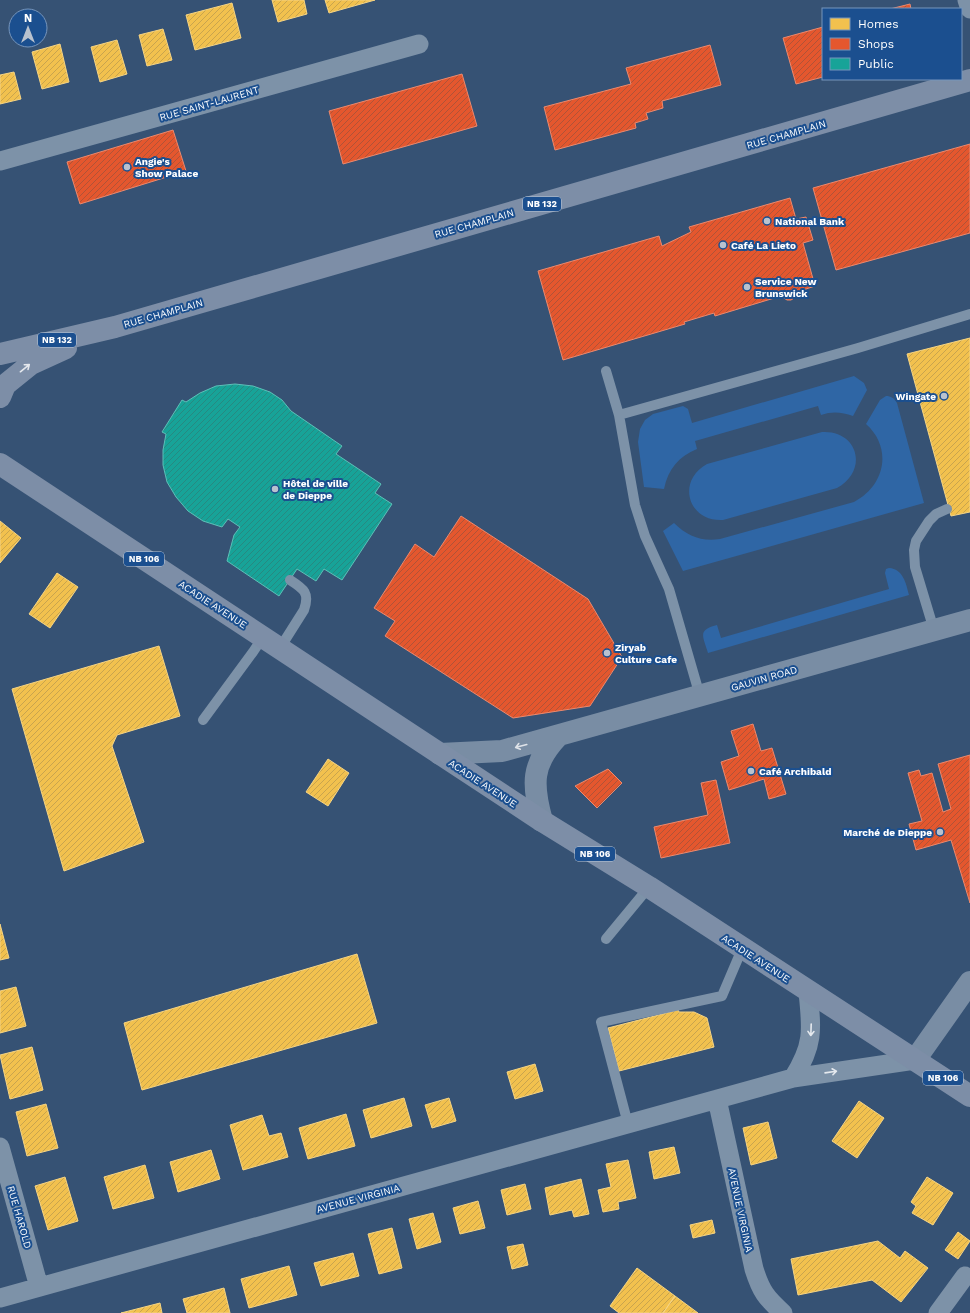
<svg xmlns="http://www.w3.org/2000/svg" width="970" height="1313" viewBox="0 0 970 1313" font-family="'Work Sans',sans-serif">
<style>
.green{fill:#2f66a5}
.homes{fill:url(#homes-hatch);stroke:#f6d483}
.shops{fill:url(#shops-hatch);stroke:#ec896d}
.public{fill:url(#public-hatch);stroke:#5dbfb7}
.lines{fill:none;stroke-linecap:round;stroke-linejoin:round}
.lane{stroke:#7d92a8;stroke-width:10}
.street{stroke:#7d92a8;stroke-width:19}
.secondary{stroke:#798da4;stroke-width:22}
.primary{stroke:#7d8ea7;stroke-width:22}
.oneway{stroke:#e5e8ed}
.oneway2{stroke:#dee2e8}
.oneway3{stroke:#e5e9ee}
.poi-dot{fill:#b9c2ce;stroke:#1b4f8f;stroke-width:1.5}
.labels{text-anchor:middle;stroke-width:4;stroke-linejoin:round;paint-order:stroke}
.shield{fill:#1b4f8f;stroke:#bbcadd;stroke-width:1}
.shield-label{font-size:9px;font-weight:bold;fill:#fff}
.street-label{font-size:10px;fill:#fff;stroke:#1b4f8f}
.poi-label{font-size:10px;font-weight:bold;fill:#fff;stroke:#1b4f8f;text-anchor:start}
</style>
<defs>
<pattern id="homes-hatch" width="6" height="6" patternUnits="userSpaceOnUse"><rect width="6" height="6" fill="#f2c14e"/><path d="M-1 1l2-2M0 6l6-6M5 7l2-2" fill="none" stroke="#c8a44e"/></pattern>
<pattern id="shops-hatch" width="6" height="6" patternUnits="userSpaceOnUse"><rect width="6" height="6" fill="#e4572e"/><path d="M-1 1l2-2M0 6l6-6M5 7l2-2" fill="none" stroke="#af5338"/></pattern>
<pattern id="public-hatch" width="6" height="6" patternUnits="userSpaceOnUse"><rect width="6" height="6" fill="#17a398"/><path d="M-1 1l2-2M0 6l6-6M5 7l2-2" fill="none" stroke="#278981"/></pattern>
</defs>
<rect width="100%" height="100%" fill="#365274"/>
<path class="green" d="M854 376 864 383 867 390 853 416C842 412 832 411 821 415L818 406 695 441 697 449C679 456 668 469 664 489L644 487 638 442 640 429 645 420 653 414 683 406 688 409 692 423Z
M886 396C891 396 894 398 897 403L924 503 683 571 663 531 674 523C687 536 702 542 720 539L854 502C885 486 893 448 866 424L880 400Z
M822 432C858 430 869 470 837 488L723 520C688 522 676 481 707 464Z
M889 568C903 569 906 583 909 595L708 653C703 636 697 630 717 625L721 638 889 589 885 573 886 569Z"/>
<path class="homes" d="M272 0H304L307 14 278 22Z
M325 0H375L329 13Z
M232 3 241 38 195 50 186 15Z
M163 29 172 60 147 66 139 35Z
M117 40 127 74 100 82 91 47Z
M60 44 69 82 42 89 32 52Z
M14 72 21 99 0 104V75Z
M970 338V512L951 516 907 354Z
M0 521 21 538 0 563Z
M57 573 78 587 50 628 29 614Z
M159 646 180 716 117 735 112 746 144 842 64 871 12 689Z
M328 759 349 773 328 806 306 792Z
M0 924 9 958 0 960Z
M357 954 377 1023 142 1090 124 1023Z
M16 987 26 1026 0 1033V991Z
M678 1010 679 1012H694L707 1018 714 1047 619 1071 608 1028Z
M32 1047 43 1090 10 1099 0 1055Z
M535 1064 543 1091 515 1099 507 1072Z
M404 1098 412 1126 371 1138 363 1110Z
M449 1098 456 1121 432 1128 425 1105Z
M859 1101 884 1118 857 1158 832 1141Z
M46 1104 58 1148 27 1156 16 1112Z
M346 1114 355 1146 308 1159 299 1128Z
M262 1115 269 1136 281 1133 288 1157 243 1170 230 1125Z
M768 1122 777 1158 751 1165 743 1128Z
M674 1147 680 1173 654 1179 649 1152Z
M211 1150 220 1179 178 1192 170 1162Z
M628 1160 636 1198 618 1202 619 1209 603 1212 598 1190 611 1187 606 1164Z
M145 1165 154 1198 113 1209 104 1177Z
M65 1177 78 1221 48 1230 35 1186Z
M927 1177 953 1193 933 1225 912 1213 916 1206 911 1202Z
M581 1179 589 1214 574 1217 572 1210 550 1215 545 1188Z
M525 1184 531 1209 507 1215 501 1190Z
M478 1201 485 1228 460 1234 453 1208Z
M433 1213 441 1242 417 1249 409 1219Z
M712 1220 715 1233 693 1238 690 1225Z
M392 1228 402 1268 379 1274 368 1234Z
M958 1232 970 1241 958 1259 945 1250Z
M878 1241 900 1258 905 1251 928 1268 901 1302 872 1280 798 1295 791 1259Z
M523 1244 528 1265 512 1269 507 1247Z
M353 1253 359 1276 321 1286 314 1263Z
M289 1266 297 1295 249 1308 241 1279Z
M637 1268 675 1296 663 1313H619L610 1306Z
M224 1288 230 1313H187L183 1299Z
M675 1296 698 1313H663Z
M160 1303 162 1313H121Z"/>
<path class="shops" d="M910 4 911 9H890Z
M823 27V77L796 84 783 38Z
M710 45 721 85 662 101 663 108 646 113 648 119 635 123 636 128 555 150 544 107 631 84 626 68Z
M462 74 477 126 343 164 329 111Z
M173 130 186 171 80 204 67 162Z
M970 144V233L836 270 813 188Z
M790 198 796 219 806 217 813 240 803 243 815 286 797 292 794 298 791 300H787L781 296 715 316 714 313 684 322 685 324 563 360 538 271 659 236 662 246 691 232 689 227Z
M461 516 588 599 622 657 590 706 513 718 385 636 395 621 374 608 415 544 434 557Z
M753 724 761 751 772 748 786 794 769 799 764 779 729 790 721 762 739 756 731 731Z
M970 755V903L951 840 916 850 909 824 922 821 908 773 919 770 921 776 932 773 943 812 951 809 938 764Z
M608 769 622 783 597 808 575 786Z
M716 780 730 843 661 858 654 827 708 815 701 783Z"/>
<path class="public" d="M235 384 253 386 270 392 282 400 291 411 342 446 336 454 381 484 375 493 392 504 342 580 324 569 316 581 297 569 279 596 227 561 234 535 240 527 228 519 222 527 203 521 188 511 176 497 167 482 163 465V450L166 434 162 432 182 400 186 402 200 393 216 386Z"/>
<g class="lines">
<path class="lane" d="M606 371 619 415 635 505 645 536 669 589 700 696
M619 415 858 348 970 314
M934 630 915 567 914 550 916 541 929 521 936 514 947 509
M280 648 304 610C310 593 304 589 290 580
M203 720 253 652 263 637
M606 939 649 887
M628 1124 601 1022 722 996 742 949"/>
<path class="street" d="M967 0 970 9
M0 161 419 44
M793 1078C814 1045 812 1030 808 992
M717 1099 754 1269C761 1291 766 1298 783 1313
M0 1147 39 1287
M0 1298 793 1078 915 1060
M938 1313 965 1276"/>
<path class="secondary" d="M440 754 502 751 970 620
M542 821C532 785 531 764 558 736
M915 1060 970 982"/>
<path class="primary" d="M0 354 115 327 970 80
M0 397 5 385 31 364 66 348
M0 464 542 821 649 887 970 1096"/>
</g>
<defs><path id="oneway-shaft" d="M-6 0H5M1.5-3L5.5 0L1.5 3" fill="none" stroke-width="1.6" stroke-linecap="round" stroke-linejoin="round"/></defs>
<use class="oneway" href="#oneway-shaft" transform="translate(25 368) rotate(-39)"/>
<use class="oneway2" href="#oneway-shaft" transform="translate(521 746) rotate(165)"/>
<g class="oneway3">
<use href="#oneway-shaft" transform="translate(811 1030) rotate(92)"/>
<use href="#oneway-shaft" transform="translate(831 1072) rotate(-8)"/>
</g>
<g class="poi-dot">
<circle cx="127" cy="167" r="4"/>
<circle cx="767" cy="221" r="4"/>
<circle cx="723" cy="245" r="4"/>
<circle cx="747" cy="287" r="4"/>
<circle cx="944" cy="396" r="4"/>
<circle cx="275" cy="489" r="4"/>
<circle cx="607" cy="653" r="4"/>
<circle cx="751" cy="771" r="4"/>
<circle cx="940" cy="832" r="4"/>
</g>
<g class="labels">
<g class="shield">
<rect x="523" y="197" width="38" height="14" rx="3"/>
<rect x="38" y="333" width="38" height="14" rx="3"/>
<rect x="124" y="552" width="40" height="14" rx="3"/>
<rect x="575" y="847" width="40" height="14" rx="3"/>
<rect x="923" y="1071" width="40" height="14" rx="3"/>
</g>
<g class="shield-label">
<text x="542" y="207">NB 132</text>
<text x="57" y="343">NB 132</text>
<text x="144" y="562">NB 106</text>
<text x="595" y="857">NB 106</text>
<text x="943" y="1081">NB 106</text>
</g>
<g class="street-label">
<text transform="translate(209 103) rotate(-16)" y="4">RUE SAINT-LAURENT</text>
<text transform="translate(786 134) rotate(-16)" y="4">RUE CHAMPLAIN</text>
<text transform="translate(474 223) rotate(-16)" y="4">RUE CHAMPLAIN</text>
<text transform="translate(163 313) rotate(-16)" y="4">RUE CHAMPLAIN</text>
<text transform="translate(213 604) rotate(33)" y="4">ACADIE AVENUE</text>
<text transform="translate(764 678) rotate(-16)" y="4">GAUVIN ROAD</text>
<text transform="translate(483 783) rotate(33)" y="4">ACADIE AVENUE</text>
<text transform="translate(756 958) rotate(33)" y="4">ACADIE AVENUE</text>
<text transform="translate(358 1198) rotate(-15)" y="4">AVENUE VIRGINIA</text>
<text transform="translate(741 1210) rotate(78)" y="4">AVENUE VIRGINIA</text>
<text transform="translate(20 1217) rotate(74)" y="4">RUE HAROLD</text>
</g>
<g class="poi-label">
<text x="135" y="165">Angie's<tspan x="135" dy="12">Show Palace</tspan></text>
<text x="775" y="225">National Bank</text>
<text x="731" y="249">Café La Lieto</text>
<text x="755" y="285">Service New<tspan x="755" dy="12">Brunswick</tspan></text>
<text x="936" y="400" text-anchor="end">Wingate</text>
<text x="283" y="487">Hôtel de ville<tspan x="283" dy="12">de Dieppe</tspan></text>
<text x="615" y="651">Ziryab<tspan x="615" dy="12">Culture Cafe</tspan></text>
<text x="759" y="775">Café Archibald</text>
<text x="932" y="836" text-anchor="end">Marché de Dieppe</text>
</g>
</g>
<rect x="822" y="8" width="140" height="72" fill="#1b4f8f" stroke="#7695bc"/>
<rect x="830" y="18" width="20" height="12" fill="#f2c14e" stroke="#7695bc"/>
<text x="858" y="28" font-size="12" fill="#ffffff">Homes</text>
<rect x="830" y="38" width="20" height="12" fill="#e4572e" stroke="#7695bc"/>
<text x="858" y="48" font-size="12" fill="#ffffff">Shops</text>
<rect x="830" y="58" width="20" height="12" fill="#17a398" stroke="#7695bc"/>
<text x="858" y="68" font-size="12" fill="#ffffff">Public</text>
<g transform="translate(28 28)"><circle r="19" fill="#1b4f8f" stroke="#7695bc"/>
<path d="M0-3L7 15L0 10L-7 15Z" fill="#b9c2ce"/>
<text y="-6" font-size="11" font-weight="bold" text-anchor="middle" fill="#ffffff">N</text>
</g>
</svg>
